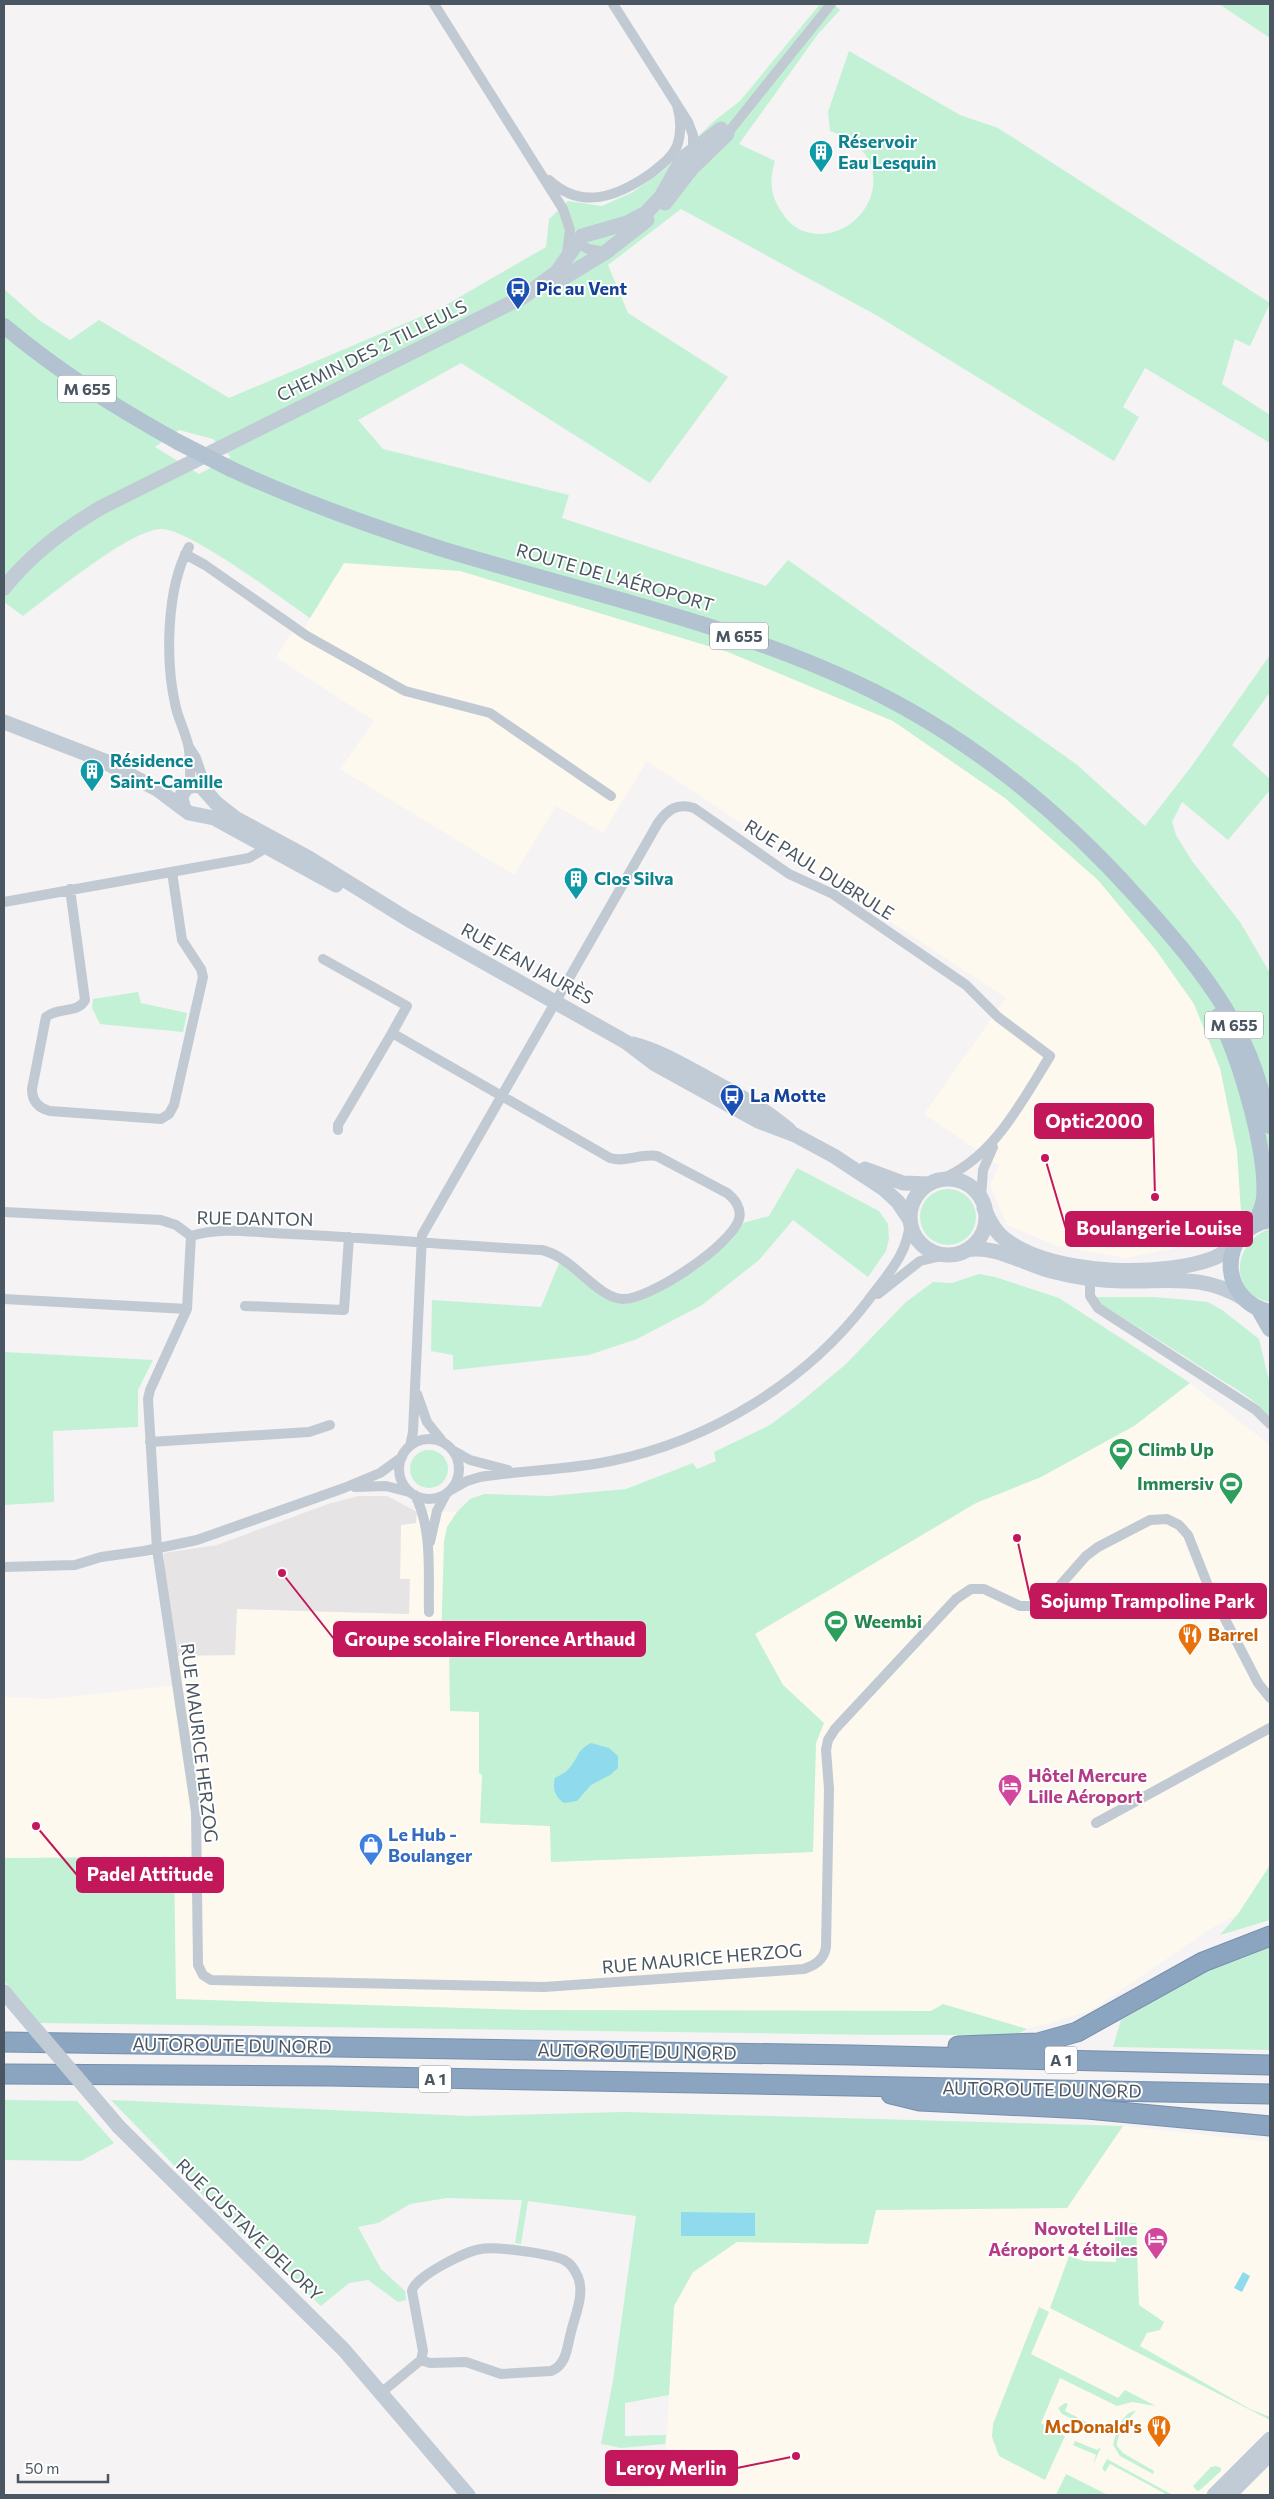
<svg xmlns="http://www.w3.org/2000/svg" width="1274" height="2499" viewBox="0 0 1274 2499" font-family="Commissioner,sans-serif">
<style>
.commercial{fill:#fdf9ef}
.education{fill:#e6e4e5}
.green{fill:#c3f1d5;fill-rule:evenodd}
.water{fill:#90daee}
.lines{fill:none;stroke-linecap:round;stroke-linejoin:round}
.highway-casing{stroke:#7690ad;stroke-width:21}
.street{stroke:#c1cad2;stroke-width:10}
.secondary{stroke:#c1cbd6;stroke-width:15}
.primary{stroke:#b3c2d1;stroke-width:16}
.highway{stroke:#8ba5c1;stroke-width:19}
.secondary-bridge{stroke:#c1cbd6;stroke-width:15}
.primary-bridge{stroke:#b3c2d1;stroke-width:16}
.labels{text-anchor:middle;stroke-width:4;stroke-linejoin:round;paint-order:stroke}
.shield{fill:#fff;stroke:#808990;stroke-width:1}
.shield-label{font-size:16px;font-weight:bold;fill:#4a5661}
.culture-label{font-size:18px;font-weight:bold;fill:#0d838f;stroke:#fff;text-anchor:start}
.transit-label{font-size:18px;font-weight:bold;fill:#164399;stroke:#fff;text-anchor:start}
.street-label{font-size:18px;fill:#4a5661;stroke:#fff}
.leisure-label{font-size:18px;font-weight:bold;fill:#27864d;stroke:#fff;text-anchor:start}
.food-label{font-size:18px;font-weight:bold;fill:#c56008;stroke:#fff;text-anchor:start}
.hotel-label{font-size:18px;font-weight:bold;fill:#b23c85;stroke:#fff;text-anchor:start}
.shop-label{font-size:18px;font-weight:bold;fill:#366cbe;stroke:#fff;text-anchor:start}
.leader{fill:none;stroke:#c2185b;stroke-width:2}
.callout-dot{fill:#c2185b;stroke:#fff;stroke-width:2}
.callout{fill:#c2185b;stroke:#c2185b;stroke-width:2}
.callout-label{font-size:19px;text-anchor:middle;font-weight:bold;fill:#fff}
</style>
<rect width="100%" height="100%" fill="#f5f3f3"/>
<path class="commercial" d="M344 563 460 571 728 652 893 721 1005 798 1098 880 1156 950 1194 1004 1220 1068 1237 1151 1241 1212 1215 1240 1126 1258 1057 1246 1007 1225 990 1185 999 1165 924 1114 1006 998 647 761 603 833 556 806 514 875 340 769 374 721 276 657 294 630 300 635Z
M1190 1383 1270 1445V1865L1238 1914 1212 1928 1090 2011 1027 2029 943 2005 931 2011 526 2010 175 1999 174 1857 4 1858V1697L49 1699 178 1685 175 1656 237 1609 409 1614 410 1580 400 1579 401 1525 417 1512H457L447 1527 442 1643H449L450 1711H479V1773L482 1775 481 1823 550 1826 551 1862 813 1852 816 1743 824 1723 783 1685 755 1634 976 1503 1041 1477 1134 1426Z
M1123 2126 1270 2142V2495H586L664 2486 674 2306 693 2273 737 2242 868 2244 876 2210 1067 2208Z"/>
<path class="education" d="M358 1496H387L417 1512 416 1523 401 1525 400 1579H410L409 1614 237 1609 235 1655 175 1656 163 1566 164 1553 217 1545 328 1504Z"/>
<path class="green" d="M820 4H833L840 10 818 34 739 144 775 161C769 181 770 196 783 214 792 228 805 234 821 234 864 232 891 181 860 148 851 139 841 135 830 131L828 112 849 51 960 115 998 128 1270 303 1250 346 1235 339 1222 384 1270 415V443L1145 368 1123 407 1139 417 1114 461 876 315 681 209 608 265 628 313 728 377 650 483 461 363 358 420 383 449 569 495 562 518 766 586 788 560 1076 764 1145 826 1191 767 1270 655V692L1232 745 1270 779V790L1228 840 1182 802 1172 822 1176 835 1192 861 1240 922 1270 973V1210L1241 1212 1237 1151 1220 1068 1194 1004 1156 950 1098 880 1005 798 893 721 728 652 460 571 344 563 310 618C282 599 190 529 161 529 131 529 50 596 23 616L4 602V289L39 320 70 340 99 320 229 398 439 309 546 247 549 219 568 201 602 206 633 192 664 170 714 121 740 101ZM179 430 213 439 231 457 199 474 155 447Z
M1219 4H1270V38Z
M138 992 141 1003 187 1013 183 1032 100 1024 92 1008 93 999Z
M797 1168 879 1211 888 1224 889 1239 886 1251 868 1277 793 1220 759 1260 702 1305 637 1339 589 1355 453 1370V1355L431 1351 432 1300 541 1307 560 1261 616 1302 626 1304 641 1300 696 1268 732 1240 743 1223 769 1216Z
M920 1217a28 28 0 1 1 56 0a28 28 0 1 1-56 0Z
M1270 1229V1302C1228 1295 1232 1241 1270 1229Z
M979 1274 995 1277 1059 1298 1190 1383 1134 1426 1041 1477 976 1503 755 1634 783 1685 824 1723 816 1743 813 1852 551 1862 550 1826 480 1823 482 1775 479 1773V1712L450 1711 449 1644 441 1643 444 1541 447 1527 457 1512 470 1499 484 1494 549 1496 626 1489 693 1463 697 1469 716 1461 714 1452 770 1425 797 1405 845 1365 906 1302 933 1282 952 1283Z
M1096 1297H1153L1189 1300 1208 1302 1222 1310 1259 1339 1270 1385V1418C1257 1400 1234 1388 1215 1376 1177 1351 1138 1327 1098 1303Z
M4 1352 153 1360 138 1390V1427L53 1431 54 1502 4 1505Z
M410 1469a19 19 0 1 1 38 0a19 19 0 1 1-38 0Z
M174 1857 176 1999 526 2010 931 2011 943 2004 1027 2029 1016 2035H878L40 2023 4 1981V1858Z
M1270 1865V1920L1220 1935 1238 1914Z
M1270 1944V2050L1113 2047 1121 2020 1211 1967Z
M4 2100 77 2101 114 2143 81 2161 4 2160Z
M111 2100 468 2116 625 2112 1123 2126 1067 2208 876 2210 868 2244 737 2242 693 2272 674 2306 669 2395 625 2403V2436L666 2435 665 2444 621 2448 601 2444 613 2381 636 2216 528 2201 521 2244 515 2243 522 2200 447 2198 410 2204 378 2223 358 2227 381 2269 405 2291 406 2300 398 2302 368 2280 349 2283 321 2306 225 2218ZM681 2213H755V2236H681Z
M1121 2223H1136L1139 2305 1164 2322 1160 2330 1147 2333 1140 2346 1250 2409 1270 2417V2420L1050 2308 1069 2256 1084 2261 1116 2262 1115 2227Z
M1039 2307 1049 2312 1031 2354 1118 2398 1125 2390 1156 2406 1132 2402 1117 2406 1060 2378 1041 2423 1065 2436 1045 2480 999 2456 992 2437 993 2424Z
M1065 2403 1068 2404 1065 2411 1098 2428 1102 2422 1108 2426 1105 2432 1101 2433 1062 2414 1058 2408Z
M1136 2411C1128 2419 1117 2434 1117 2446L1123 2453 1154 2471 1153 2474 1120 2456 1113 2445C1116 2433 1122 2411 1136 2411Z
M1075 2441 1097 2450 1101 2447 1093 2465 1096 2455 1073 2445Z
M1107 2459 1171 2494 1163 2495 1164 2493 1110 2464 1105 2472 1102 2468Z
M1216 2466 1221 2468V2471L1200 2490 1197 2491 1193 2486 1211 2467Z
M1066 2474 1108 2495H1056Z"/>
<path class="water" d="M591 1743 609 1748 618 1756V1768L610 1775 591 1785 577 1801 564 1803C555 1797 552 1788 555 1778 560 1775 567 1772 571 1766 580 1755 576 1751 591 1743Z
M681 2212 755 2213V2236H681Z
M1243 2272 1250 2276 1242 2292 1234 2288Z"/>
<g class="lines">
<defs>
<path id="highway" d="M4 2042 852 2055 1270 2065
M958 2046 1038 2043 1077 2032 1203 1962 1270 1936
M4 2074 330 2076 1270 2094
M891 2094 920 2101 1087 2109 1270 2126"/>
</defs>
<use href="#highway" class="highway-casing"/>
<path class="street" d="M434 4 563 209 570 230 567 253
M613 4 688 122 693 135V154
M727 134 831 4
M549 180C582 211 618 196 650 174 660 166 672 158 677 146 682 132 681 119 677 105
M574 240 588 249 606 252
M189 547C166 588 165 662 176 708 179 720 185 732 188 744 191 758 190 773 190 786
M185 554 205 565 307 636 405 691 490 713 611 796
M189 747 196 758 207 790
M70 889 85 1000C78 1014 57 1007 46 1017L32 1089C32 1101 38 1108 50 1111L161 1119 169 1114 174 1105 203 977 201 969 182 940 172 872
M4 902 249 858 261 851 266 841
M338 1130V1125L392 1033
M981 1198 983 1170 993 1147
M4 1212 161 1220 176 1225 191 1236
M191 1236 187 1309 150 1390 148 1399 157 1549 196 1812 198 1965 203 1975 211 1980 544 1987 804 1969C815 1965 824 1960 826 1947L829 1789 826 1750 828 1740 835 1729 956 1599 971 1589H984L1020 1606H1038L1048 1599 1086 1556 1098 1547 1150 1520 1167 1519 1179 1525 1188 1535 1209 1588 1258 1683 1270 1698
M191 1236C222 1226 258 1233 290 1234 374 1238 458 1246 542 1250 573 1257 596 1297 622 1299 648 1301 732 1245 739 1219 742 1209 735 1199 727 1193L657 1156C641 1153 626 1163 610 1158L392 1033 407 1006 323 959
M1090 1272V1296L1098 1308 1256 1410 1270 1424
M878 1294 920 1261 946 1255
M4 1299 187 1309
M245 1306 344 1310 349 1237
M417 1394 427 1422 443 1442
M399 1469a30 30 0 1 1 60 0a30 30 0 1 1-60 0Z
M150 1442 309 1432 330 1425
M410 1446 413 1432 422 1235 658 823C668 809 677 803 694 808L789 874 833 894 966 985 998 1017 1050 1056C1021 1103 993 1159 939 1180
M454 1451 470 1460 508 1470
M355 1487 386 1486 409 1492
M451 1490 467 1481 480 1477C523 1470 568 1470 611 1461 710 1441 806 1382 867 1302 886 1276 909 1254 910 1220
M415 1495C433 1530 428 1574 429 1612
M430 1542 437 1511 446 1494
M4 1567 75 1565 101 1557 144 1551 197 1540 344 1488 380 1473 402 1457
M1096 1823 1270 1728
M382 2392 421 2360 423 2351 412 2291C414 2277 466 2251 481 2249 494 2246 552 2254 564 2260 570 2263 575 2270 578 2277 585 2294 575 2315 571 2332 567 2346 567 2365 551 2371L501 2374 466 2362 430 2363 421 2360"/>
<path class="secondary" d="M665 203 692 168 727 134
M550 286 606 252 647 220
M4 588C31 554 64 529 102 507L523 297 557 272 582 236 627 223 646 213 661 197 683 158 721 129
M4 722 110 763
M101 760 157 789 189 813 214 818 336 885
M184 809 181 799C183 788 191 783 202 787L216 803 235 818 309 858 409 920 626 1042 655 1064 758 1121 795 1135 834 1156 884 1189 898 1202 910 1220
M633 1044C660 1051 683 1065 707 1078 736 1094 764 1108 789 1130
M865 1169 903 1183 929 1184
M910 1217a38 38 0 1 1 76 0a38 38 0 1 1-76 0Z
M984 1208C990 1222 996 1234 1009 1242 1055 1275 1163 1278 1214 1258 1224 1254 1231 1247 1238 1239
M966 1250C994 1244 1024 1264 1051 1271 1074 1277 1099 1281 1123 1281 1169 1282 1204 1273 1246 1300
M4 1992 26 2018
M119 2127 344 2350 468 2495
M1232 2492 1270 2454
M1214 2495 1270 2439"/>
<path class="primary" d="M4 326C59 372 115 407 178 442
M231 469C300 501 370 526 442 549 580 591 722 621 854 682 961 731 1057 808 1135 895 1176 940 1220 990 1245 1046 1257 1071 1264 1099 1270 1126
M1218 1016C1240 1058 1268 1153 1264 1199 1262 1209 1258 1219 1251 1227
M1270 1220C1217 1229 1218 1301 1270 1312
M1258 1308 1270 1329"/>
<use href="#highway" class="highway"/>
<path class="secondary-bridge" d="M26 2018 119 2127"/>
<path class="primary-bridge" d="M178 442 231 469"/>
</g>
<defs>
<symbol id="building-pin" viewBox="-11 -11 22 30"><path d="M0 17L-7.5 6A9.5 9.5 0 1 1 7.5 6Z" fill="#0f9aa8" stroke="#fff"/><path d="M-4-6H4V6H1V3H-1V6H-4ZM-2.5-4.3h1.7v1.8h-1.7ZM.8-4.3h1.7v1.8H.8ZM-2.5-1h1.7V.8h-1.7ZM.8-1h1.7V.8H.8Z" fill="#fff"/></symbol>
<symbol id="bus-pin" viewBox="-11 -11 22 30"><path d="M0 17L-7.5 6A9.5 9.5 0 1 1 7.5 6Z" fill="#1a4fb4" stroke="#fff"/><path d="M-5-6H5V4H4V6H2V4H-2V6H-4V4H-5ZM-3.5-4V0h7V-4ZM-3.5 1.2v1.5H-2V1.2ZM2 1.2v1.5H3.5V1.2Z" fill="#fff"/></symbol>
<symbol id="stadium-pin" viewBox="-11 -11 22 30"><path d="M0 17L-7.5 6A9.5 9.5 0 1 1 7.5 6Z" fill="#2e9e5b" stroke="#fff"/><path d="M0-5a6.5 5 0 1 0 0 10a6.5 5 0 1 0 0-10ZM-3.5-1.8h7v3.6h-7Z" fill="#fff"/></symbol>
<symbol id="restaurant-pin" viewBox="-11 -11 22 30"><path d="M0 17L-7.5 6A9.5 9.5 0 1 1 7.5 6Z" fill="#e8710a" stroke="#fff"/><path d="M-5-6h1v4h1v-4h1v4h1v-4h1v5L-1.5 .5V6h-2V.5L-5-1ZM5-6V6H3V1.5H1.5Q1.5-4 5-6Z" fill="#fff"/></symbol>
<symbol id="hotel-pin" viewBox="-11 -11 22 30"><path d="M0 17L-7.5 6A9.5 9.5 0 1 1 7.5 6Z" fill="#d1479c" stroke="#fff"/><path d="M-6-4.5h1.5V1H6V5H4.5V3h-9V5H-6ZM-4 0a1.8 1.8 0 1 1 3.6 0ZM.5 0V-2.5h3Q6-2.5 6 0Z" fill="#fff"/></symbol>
<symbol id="shop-pin" viewBox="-11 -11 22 30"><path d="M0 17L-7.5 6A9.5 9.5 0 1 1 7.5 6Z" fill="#3f7fe0" stroke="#fff"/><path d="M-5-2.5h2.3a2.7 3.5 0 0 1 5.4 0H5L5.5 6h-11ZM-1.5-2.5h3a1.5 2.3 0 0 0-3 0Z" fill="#fff"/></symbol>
</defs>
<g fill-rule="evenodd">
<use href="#building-pin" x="807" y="138" width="28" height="38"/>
<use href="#bus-pin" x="504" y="275" width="28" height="38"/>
<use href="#building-pin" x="78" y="757" width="28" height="38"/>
<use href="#building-pin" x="562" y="865" width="28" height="38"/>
<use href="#bus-pin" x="718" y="1082" width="28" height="38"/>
<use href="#stadium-pin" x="1107" y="1436" width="28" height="38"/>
<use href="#stadium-pin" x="1217" y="1470" width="28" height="38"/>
<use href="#stadium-pin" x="822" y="1608" width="28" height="38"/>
<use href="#restaurant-pin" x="1176" y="1621" width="28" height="38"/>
<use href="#hotel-pin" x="996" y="1772" width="28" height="38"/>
<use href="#shop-pin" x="357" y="1831" width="28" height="38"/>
<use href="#hotel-pin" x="1142" y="2225" width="28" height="38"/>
<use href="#restaurant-pin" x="1145" y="2413" width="28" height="38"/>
</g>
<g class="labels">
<g class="shield">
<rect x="58" y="375.5" width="58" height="27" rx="4"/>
<rect x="710" y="622.5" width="58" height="27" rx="4"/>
<rect x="1205" y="1011.5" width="58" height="27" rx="4"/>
<rect x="1045" y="2046.5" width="32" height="27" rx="4"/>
<rect x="419" y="2065.5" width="32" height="27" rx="4"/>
</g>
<g class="shield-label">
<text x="87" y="395">M 655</text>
<text x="739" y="642">M 655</text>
<text x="1234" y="1031">M 655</text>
<text x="1061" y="2066">A 1</text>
<text x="435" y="2085">A 1</text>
</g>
<g class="culture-label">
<text x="838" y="148">Réservoir<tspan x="838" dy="21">Eau Lesquin</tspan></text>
<text x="110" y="767">Résidence<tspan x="110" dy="21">Saint-Camille</tspan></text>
<text x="594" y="885">Clos Silva</text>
</g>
<g class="transit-label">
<text x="536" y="295">Pic au Vent</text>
<text x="750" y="1102">La Motte</text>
</g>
<g class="street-label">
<text transform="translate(372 351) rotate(-26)" y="6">CHEMIN DES 2 TILLEULS</text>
<text transform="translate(615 578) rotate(16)" y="6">ROUTE DE L'AÉROPORT</text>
<text transform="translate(819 870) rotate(32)" y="6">RUE PAUL DUBRULE</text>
<text transform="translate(527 964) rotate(29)" y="6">RUE JEAN JAURÈS</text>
<text transform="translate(255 1219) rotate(1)" y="6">RUE DANTON</text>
<text transform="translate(199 1743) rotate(83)" y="6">RUE MAURICE HERZOG</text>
<text transform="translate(702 1959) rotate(-5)" y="6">RUE MAURICE HERZOG</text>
<text transform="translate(232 2046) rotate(1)" y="6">AUTOROUTE DU NORD</text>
<text transform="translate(637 2052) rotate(1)" y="6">AUTOROUTE DU NORD</text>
<text transform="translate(1042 2090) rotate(1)" y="6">AUTOROUTE DU NORD</text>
<text transform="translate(249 2230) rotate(44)" y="6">RUE GUSTAVE DELORY</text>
</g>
<g class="leisure-label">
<text x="1138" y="1456">Climb Up</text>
<text x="1214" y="1490" text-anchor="end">Immersiv</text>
<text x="854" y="1628">Weembi</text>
</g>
<g class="food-label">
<text x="1208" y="1641">Barrel</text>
<text x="1142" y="2433" text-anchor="end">McDonald's</text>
</g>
<g class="hotel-label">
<text x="1028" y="1782">Hôtel Mercure<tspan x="1028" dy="21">Lille Aéroport</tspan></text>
<text x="1138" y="2235" text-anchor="end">Novotel Lille<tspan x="1138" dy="21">Aéroport 4 étoiles</tspan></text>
</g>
<g class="shop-label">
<text x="388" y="1841">Le Hub -<tspan x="388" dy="21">Boulanger</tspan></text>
</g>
</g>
<path class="leader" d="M1155 1197L1153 1121M1045 1158L1066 1229M1017 1538L1031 1601M282 1573L334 1639M36 1826L77 1875M796 2456L737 2468"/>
<g class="callout-dot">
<circle cx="1155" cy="1197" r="5"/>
<circle cx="1045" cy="1158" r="5"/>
<circle cx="1017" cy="1538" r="5"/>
<circle cx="282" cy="1573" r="5"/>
<circle cx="36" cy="1826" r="5"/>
<circle cx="796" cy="2456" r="5"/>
</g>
<g class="callout">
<rect x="1035" y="1104" width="118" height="34" rx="5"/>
<rect x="1066" y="1212" width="186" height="34" rx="5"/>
<rect x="1031" y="1584" width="235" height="34" rx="5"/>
<rect x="334" y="1622" width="311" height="34" rx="5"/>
<rect x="77" y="1858" width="146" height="34" rx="5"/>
<rect x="606" y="2451" width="131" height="34" rx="5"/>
</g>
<g class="callout-label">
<text x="1094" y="1128">Optic2000</text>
<text x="1159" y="1235">Boulangerie Louise</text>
<text x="1148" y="1608">Sojump Trampoline Park</text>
<text x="490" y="1646">Groupe scolaire Florence Arthaud</text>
<text x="150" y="1881">Padel Attitude</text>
<text x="671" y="2475">Leroy Merlin</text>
</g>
<rect width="1274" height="2499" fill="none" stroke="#4a5661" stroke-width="10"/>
<path d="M18 2474v8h90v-8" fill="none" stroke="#4a5661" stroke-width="2.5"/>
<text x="25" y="2474" font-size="15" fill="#4a5661" stroke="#ffffff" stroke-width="4" paint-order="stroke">50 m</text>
</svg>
